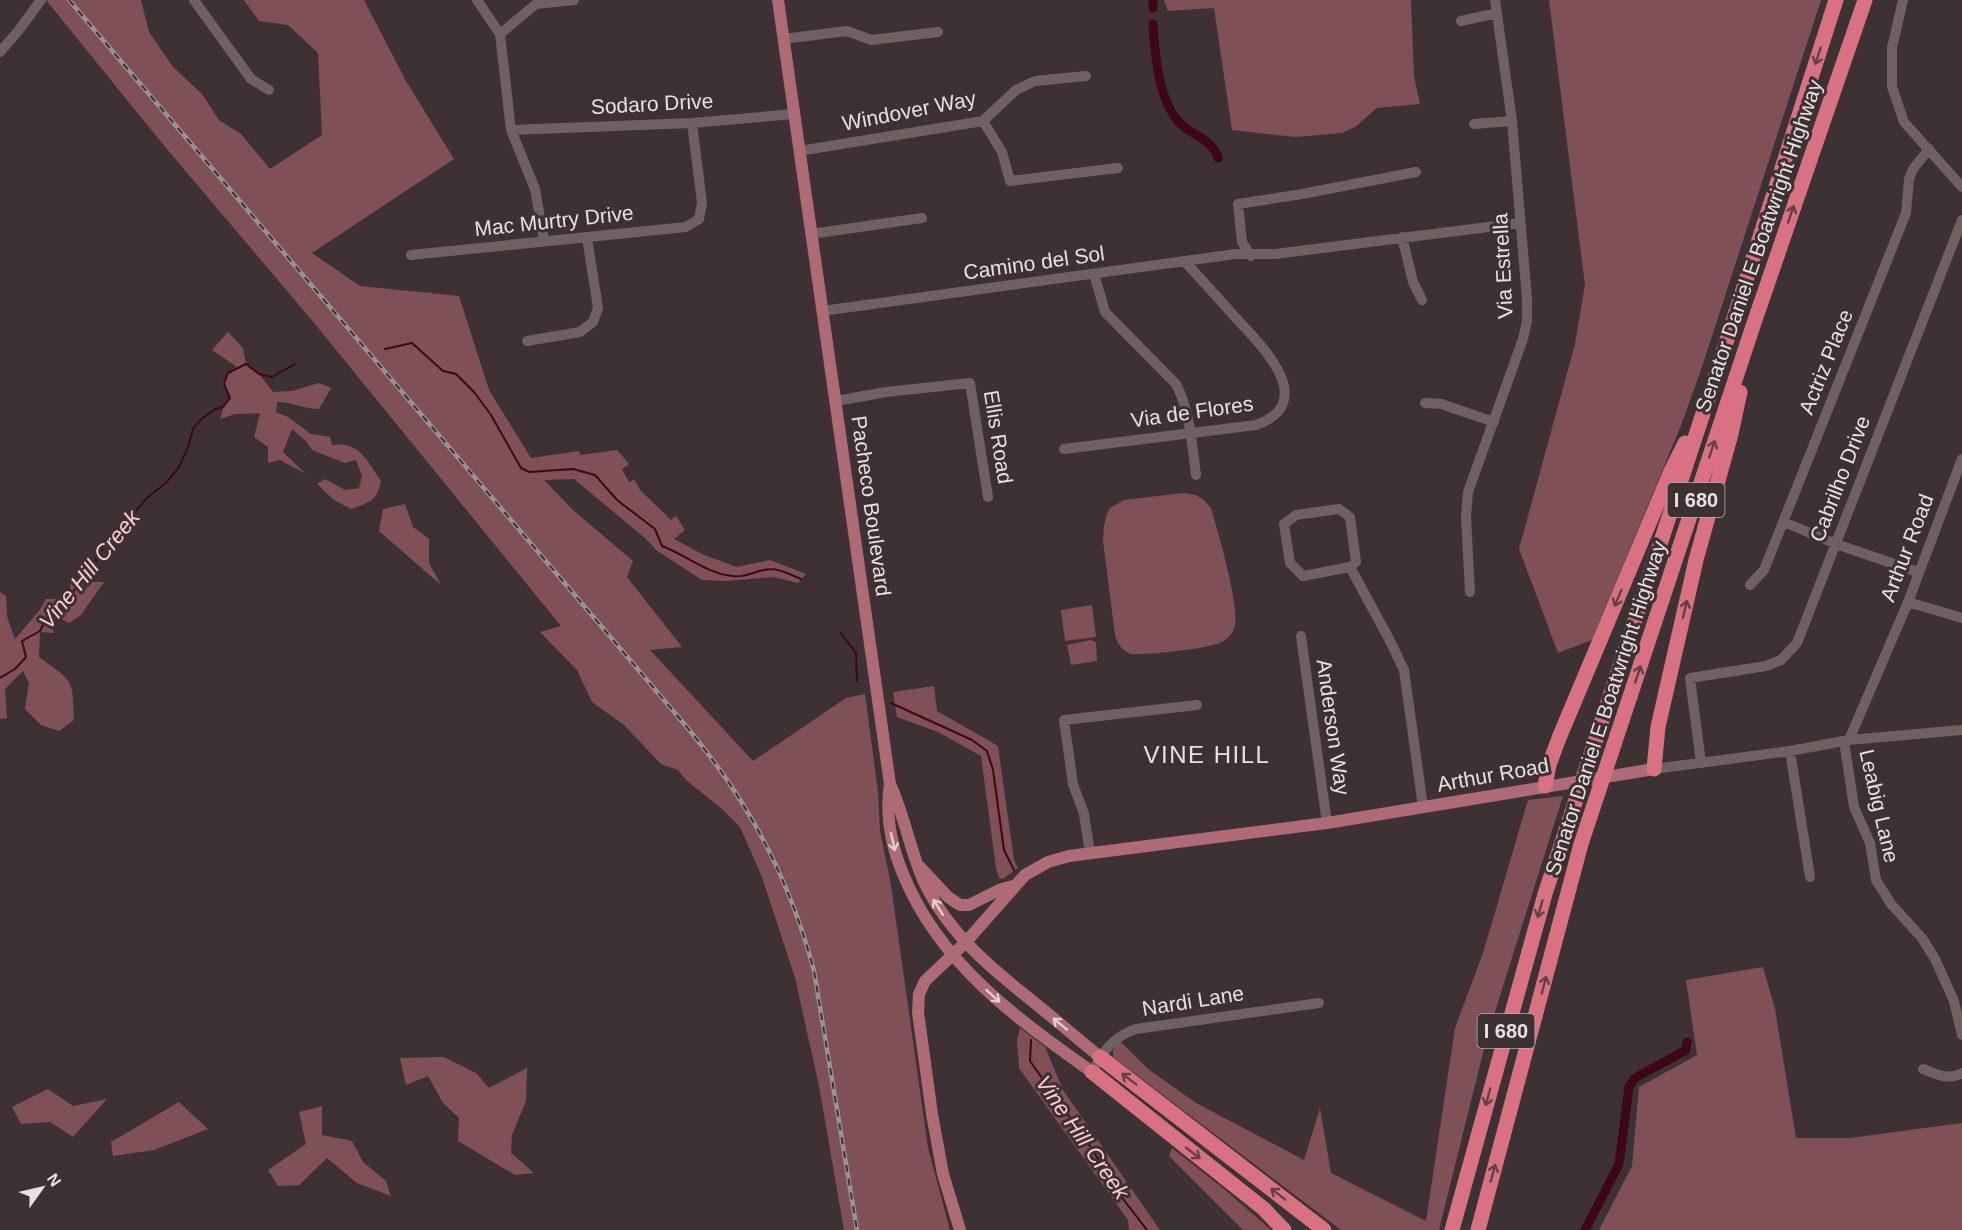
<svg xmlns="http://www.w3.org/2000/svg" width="1962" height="1230" viewBox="0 0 1962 1230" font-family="Arial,sans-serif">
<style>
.green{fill:#7f5056}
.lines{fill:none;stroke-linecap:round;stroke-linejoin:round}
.stream{stroke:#3e0715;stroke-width:2}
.canal{stroke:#3e0715;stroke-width:9}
.minor{stroke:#6f6062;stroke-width:10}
.major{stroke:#ae6b75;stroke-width:12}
.highway{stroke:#d87282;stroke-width:15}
.rail-casing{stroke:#9c9192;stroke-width:4.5}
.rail{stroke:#3e3133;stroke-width:2;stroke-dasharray:7;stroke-linecap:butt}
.oneway{stroke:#644147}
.oneway2{stroke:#e0cfd1}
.labels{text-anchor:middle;stroke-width:6;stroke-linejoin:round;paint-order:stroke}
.shield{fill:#3e3133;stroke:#b6acad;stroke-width:1.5}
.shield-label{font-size:20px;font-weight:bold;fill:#e9e1e1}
.street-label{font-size:21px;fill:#e9e1e1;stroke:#3e3133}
.water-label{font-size:22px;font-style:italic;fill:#feced3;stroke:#3e3133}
.quarter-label{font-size:24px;letter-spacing:1.5px;fill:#e9e1e1;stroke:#3e3133}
</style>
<rect width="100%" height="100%" fill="#3e3133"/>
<path class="green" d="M46 0H141L149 32 173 67 202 94 219 120 241 134 270 169 322 135 318 53 288 25 259 21 244 0H364L406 81 454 159 312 253 360 286 459 296 489 390 531 458 579 451 580 455 617 450 629 464 622 469 629 482 634 479 640 490 671 520 676 516 685 530 674 539 704 555 737 567 770 560 806 574 798 583 774 577 725 581 702 580 656 550 645 538 574 479 544 480 574 511 633 561 627 577 682 647 650 650 753 761 846 698 865 694 878 791 880 831 891 885 928 1148 950 1230H844L819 1086 795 978 762 877 740 827 722 809 686 780 678 770 661 764 624 725 592 702 577 670 540 632 561 626 310 318 161 142Z
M1164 0H1411L1414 76 1420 104 1377 108 1355 127 1342 133 1296 137 1232 130 1214 8 1168 11Z
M1549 0H1821L1701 370 1680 428 1592 640 1558 653 1519 549 1575 344 1585 285Z
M228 332 243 348 246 364 259 374 273 392 292 391 319 383 331 388 319 409C304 409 292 402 277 402L276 412 288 417 311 434 330 437 332 445C360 441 367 461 381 481 377 502 369 502 351 509L334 500 317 484 325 479 345 490 359 488 362 476 356 460 345 463 312 450 306 441 292 429 283 452 306 474 280 460 268 463V447L254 437 260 413 235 414 220 419 224 406 230 398 224 384 228 373 237 367 212 350Z
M1183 493C1196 494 1203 497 1211 508 1217 529 1242 612 1234 629 1232 634 1227 639 1222 642 1206 649 1150 655 1131 654 1122 650 1118 645 1115 635L1103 541 1104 525 1107 514 1110 508 1124 500Z
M405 504 413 527 429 539V563L441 585 379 531 383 509Z
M71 579H81L85 590 91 582H104L81 615 69 623 55 616 53 633 40 632 39 657C72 682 73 676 74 720L59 731 41 725 25 709 29 683 23 671 5 689 7 718 0 719V592L6 596 7 617 15 639 39 611 46 599H69Z
M1092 605 1096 637 1065 641 1061 610Z
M1091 640 1096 642 1097 661 1071 665 1067 645Z
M934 686 937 711 998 746 1014 860 1018 868 1003 879 999 878 996 868 981 756 938 732 897 717 893 692Z
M1563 796 1487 1037 1439 1230H1341L1113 1057V1050L1120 1041 1148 1069 1196 1103 1304 1160 1320 1108 1331 1173 1426 1221 1455 1028 1483 953 1528 800Z
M1763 967 1775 1009 1796 1138H1850L1962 1123V1230H1599L1632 1166 1639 1087 1697 1055 1686 980Z
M1020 1028 1045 1047 1063 1090 1160 1230H1129L1128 1220 1019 1068 1017 1040Z
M444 1057 476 1073 489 1088 527 1068 526 1101 512 1135 511 1153 534 1173 515 1175 458 1141 459 1118 443 1103 428 1076 406 1085 400 1058Z
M48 1089 73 1106 107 1099 73 1137 50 1122 21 1124 12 1107Z
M179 1102 208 1129 154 1150 113 1156 111 1142Z
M322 1106V1135L352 1141 363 1162 386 1181 391 1196 357 1183 327 1158 299 1185 278 1186 268 1170 306 1144 299 1112Z
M1172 1148 1224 1189 1271 1230H1243L1169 1156Z"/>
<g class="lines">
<path class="stream" d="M385 349 412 343 443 371 456 374 474 392 491 415 521 468 529 472 573 469 595 475 617 500 655 529 662 546C686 555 706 573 732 576 746 578 752 572 764 570 777 567 789 574 801 579
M840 632 856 653 857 681
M0 678 15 669 26 657 22 641 40 631 47 617 69 599 81 579 94 570 97 554 113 541 121 522 131 516 147 498 166 483 179 467 188 447 193 429 199 421 214 410 224 406 230 398 224 384 228 373 246 364 259 374 272 377 295 364
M891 703 972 740 987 751 993 770 1004 850 1014 870
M1031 1040 1030 1061 1092 1149 1120 1195 1147 1230"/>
<path class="canal" d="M1153 0V8
M1153 24C1155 55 1158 97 1178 121 1190 135 1214 140 1218 158
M1585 1230 1619 1164 1629 1087 1635 1078 1686 1050 1687 1042"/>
<path class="minor" d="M194 0 251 79 269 90
M477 0 500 34 511 130 535 189 544 240
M1903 0 1892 48V87L1904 122 1962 187
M1461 21 1497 13
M500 34 536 4 574 0
M783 39 847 31 871 40 938 32
M0 52 19 30 41 0
M983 121 1002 152 1010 181 1118 168
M1474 124 1512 121
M511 130 692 123 794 114
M799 151 983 121 1016 90 1035 81 1086 76
M811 234 922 218
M1402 237 1413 282 1422 300
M411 255 686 227 699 219 702 203 692 123
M1251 256 1242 242 1238 204 1302 194 1416 172
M1094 274 1105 312 1176 384C1190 411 1192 445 1196 475
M822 311 1236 254H1275L1520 223
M527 341 580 332 593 322 598 308 587 238
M836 401 886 392 970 383 988 497
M1425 403 1441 404 1494 422
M1064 449 1256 425C1320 402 1261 345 1235 317 1219 299 1202 280 1185 262
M1339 509 1350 517 1356 562 1350 567 1303 576 1290 563 1284 524 1296 515Z
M1784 522 1836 544 1918 572
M1350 567 1389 639 1404 670 1423 807
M1750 585 1764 570 1906 213 1909 179 1913 169 1929 149
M1470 592 1466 517 1468 492 1523 339 1527 321V299L1512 121 1495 0
M1908 602 1962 618
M1301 636 1327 823
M1849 740 1908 602 1962 459
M1844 741 1854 807 1870 843 1876 880 1891 904 1922 938 1935 959 1954 1001 1962 1035
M1790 751 1810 877
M1701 763 1690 678 1766 666 1781 660 1797 643 1962 220
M1654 769 1790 751 1849 740 1962 730
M1090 853 1084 814 1073 784 1064 720 1197 705
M1923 1069C1937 1074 1948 1081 1962 1073
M1092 1072C1102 1052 1114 1036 1136 1029L1319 1003"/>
<path class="major" d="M778 0 890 784C905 816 910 852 925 884 950 935 992 969 1036 1004 1057 1021 1078 1039 1100 1057
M890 784C885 815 891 845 903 874 939 963 1016 1018 1092 1072
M920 867 948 897 960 905H969L999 890 1016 885
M960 1230 943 1174 932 1114 918 1012 919 994 925 981 965 943 1025 875 1048 862 1069 856 1327 823 1654 769"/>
<path class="highway" d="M1654 769 1658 727 1696 560 1731 434 1740 392
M1545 786 1549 765 1559 738 1671 471 1685 443
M1100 1057 1324 1230
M1092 1072 1264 1209 1284 1230
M1452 1230 1545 894 1715 377 1836 0
M1478 1230 1581 844 1754 323 1865 0"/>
<defs>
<path id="rail" d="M69 0 658 693C674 712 690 730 705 750 756 815 793 891 814 971L857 1230"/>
</defs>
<use href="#rail" class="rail-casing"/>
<use href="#rail" class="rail"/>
</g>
<defs><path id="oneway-shaft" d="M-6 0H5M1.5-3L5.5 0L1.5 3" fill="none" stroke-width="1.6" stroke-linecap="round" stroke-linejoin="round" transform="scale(1.5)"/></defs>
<g class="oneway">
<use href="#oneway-shaft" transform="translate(1818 56) rotate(108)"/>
<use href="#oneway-shaft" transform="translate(1791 214) rotate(-71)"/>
<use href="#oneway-shaft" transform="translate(1712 449) rotate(-72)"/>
<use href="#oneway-shaft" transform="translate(1618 598) rotate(113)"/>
<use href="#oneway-shaft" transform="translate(1685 609) rotate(-77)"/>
<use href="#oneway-shaft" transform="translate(1638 674) rotate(-72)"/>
<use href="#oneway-shaft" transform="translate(1540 909) rotate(106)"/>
<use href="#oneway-shaft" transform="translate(1544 985) rotate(-75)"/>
<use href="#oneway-shaft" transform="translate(1129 1079) rotate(-143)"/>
<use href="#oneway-shaft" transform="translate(1488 1097) rotate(105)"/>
<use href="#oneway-shaft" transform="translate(1193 1153) rotate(38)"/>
<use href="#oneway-shaft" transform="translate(1493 1173) rotate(-75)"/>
<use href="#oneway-shaft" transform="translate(1278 1194) rotate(-142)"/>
</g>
<g class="oneway2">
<use href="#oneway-shaft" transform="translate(893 842) rotate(77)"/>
<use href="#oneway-shaft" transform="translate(938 907) rotate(-122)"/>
<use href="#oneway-shaft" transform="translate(993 996) rotate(42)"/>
<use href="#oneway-shaft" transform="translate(1060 1024) rotate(-141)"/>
</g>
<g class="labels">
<g class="shield">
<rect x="1667.5" y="483" width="57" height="34" rx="4.5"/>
<rect x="1477.5" y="1014" width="57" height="34" rx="4.5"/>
</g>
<g class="shield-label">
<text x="1696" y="507">I 680</text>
<text x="1506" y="1038">I 680</text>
</g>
<g class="street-label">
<text transform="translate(652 104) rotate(-3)" y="7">Sodaro Drive</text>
<text transform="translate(909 111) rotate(-11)" y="7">Windover Way</text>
<text transform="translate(554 221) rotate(-6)" y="7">Mac Murtry Drive</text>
<text transform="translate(1759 246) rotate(-71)" y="7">Senator Daniel E Boatwright Highway</text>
<text transform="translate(1034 263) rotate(-8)" y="7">Camino del Sol</text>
<text transform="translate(1503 266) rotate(-93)" y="7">Via Estrella</text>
<text transform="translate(1826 362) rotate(-68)" y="7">Actriz Place</text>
<text transform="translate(1192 412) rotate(-8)" y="7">Via de Flores</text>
<text transform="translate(998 437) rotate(81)" y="7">Ellis Road</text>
<text transform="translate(1840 479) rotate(-69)" y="7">Cabrilho Drive</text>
<text transform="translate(871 506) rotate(82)" y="7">Pacheco Boulevard</text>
<text transform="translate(1907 548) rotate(-69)" y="7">Arthur Road</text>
<text transform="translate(1606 708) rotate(-72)" y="7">Senator Daniel E Boatwright Highway</text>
<text transform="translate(1333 727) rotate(82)" y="7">Anderson Way</text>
<text transform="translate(1493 775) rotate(-10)" y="7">Arthur Road</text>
<text transform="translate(1879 806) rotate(77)" y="7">Leabig Lane</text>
<text transform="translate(1193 1001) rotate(-9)" y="7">Nardi Lane</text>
</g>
<g class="water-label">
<text transform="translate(89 569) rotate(-51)" y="8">Vine Hill Creek</text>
<text transform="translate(1083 1137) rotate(55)" y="8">Vine Hill Creek</text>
</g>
<g class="quarter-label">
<text x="1207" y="763">VINE HILL</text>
</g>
</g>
<g transform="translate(42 1188) rotate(56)" stroke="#3e3133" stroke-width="4.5" paint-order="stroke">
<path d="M0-4.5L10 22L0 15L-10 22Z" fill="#e9e1e1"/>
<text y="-9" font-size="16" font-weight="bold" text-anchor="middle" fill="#e9e1e1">N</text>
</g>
</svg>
